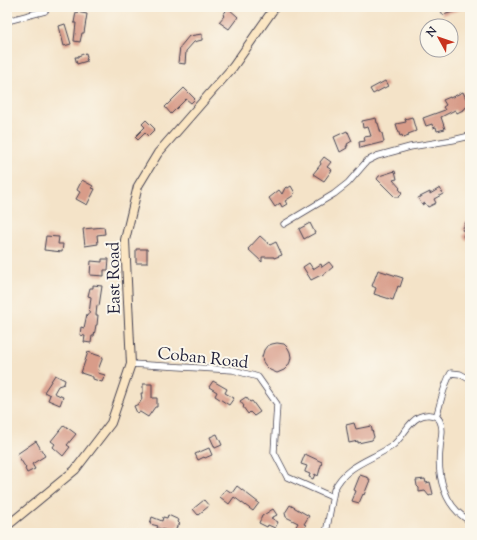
<svg xmlns="http://www.w3.org/2000/svg" width="477" height="540" viewBox="0 0 477 540" font-family="'Sorts Mill Goudy',serif">
<style>
.building{fill:#d89c89}
.lines{fill:none;stroke-linecap:round;stroke-linejoin:round}
.street-casing{stroke:#423f50;stroke-width:7}
.secondary-casing{stroke:#423f50;stroke-width:10}
.street{stroke:#fff;stroke-width:5.5}
.secondary{stroke:#fbe6c3;stroke-width:8}
.labels{text-anchor:middle;stroke-width:4;stroke-linejoin:round;paint-order:stroke}
.street-label{font-size:17px;fill:#22223b;stroke:#fbf7ec}
</style>
<rect width="100%" height="100%" fill="#fbf7ec"/>
<filter id="ink" filterUnits="userSpaceOnUse"><feTurbulence type="fractalNoise" baseFrequency=".025" numOctaves="2"/><feDisplacementMap in="SourceGraphic" scale="8" xChannelSelector="R" yChannelSelector="G"/><feConvolveMatrix kernelMatrix="1 2 1 2 8 2 1 2 1" color-interpolation-filters="sRGB"/></filter>
<filter id="wash" filterUnits="userSpaceOnUse"><feTurbulence type="fractalNoise" baseFrequency=".012" numOctaves="4" result="noise"/><feDisplacementMap in="SourceGraphic" scale="16" xChannelSelector="R" yChannelSelector="G"/><feGaussianBlur stdDeviation="0.9" result="paint"/><feColorMatrix in="noise" values="0 0 0 0 0 0 0 0 0 0 0 0 0 0 0 0 0 1.4 0 .05"/><feComposite in="paint" operator="in"/></filter>
<g filter="url(#wash)">
<rect width="100%" height="100%" fill="#f4e3c8"/>
<g id="blocks">
<path class="building" d="M442 7H466V8L443 15 441 11 443 10Z
M228 8 238 17 229 29 219 22 224 16 223 15Z
M76 12 87 14 84 33H82L80 42 74 41 76 23H74Z
M65 24 71 44 64 46 59 26Z
M202 34V40L194 42 186 51 185 64 178 63 180 47 189 36Z
M86 53 87 58 86 59 87 61 77 64 75 57H78V56Z
M385 81 388 86 373 94 370 89Z
M184 88 195 99 191 103 186 99 171 114 165 107Z
M463 92 469 105 465 108V109L457 113V112H456L455 110 441 117 445 129 437 131 436 127 433 128 432 124 426 126 423 118 445 110 443 107 446 105 443 100 450 97V98Z
M412 117 416 131 408 134 409 136 403 138 402 135 400 136 396 124 406 122 405 119Z
M376 118 377 123H378L380 130 381 133H382L384 142 360 148 359 142 365 141 364 137 371 136 368 127 363 128 362 121Z
M146 120 155 129 148 136 145 133 138 140 135 137 145 127 142 124Z
M347 131 348 133V132L352 141 347 144 348 146H346L347 148 340 152 334 137Z
M324 157 331 162 327 167 332 170 324 181 313 174 321 164 320 162Z
M395 171 397 179 393 180 400 188 399 189 401 191 402 194 399 197H395L377 179 379 176Z
M82 180 93 186 92 188 95 189 87 205 76 199 80 192 77 190Z
M291 186 295 193 293 194 294 195 285 201 287 204 282 207 280 203 275 207 269 198 279 190 282 194 285 188 286 187 288 188Z
M440 188 443 194 434 199 436 203 428 207 425 203 422 205 418 198 430 192V194Z
M466 222 469 223 470 222V239L466 240 463 236 466 231 462 230Z
M310 223 315 233 304 239 299 229Z
M104 227 105 234 97 235 98 244 85 246 83 229Z
M46 236 59 237 58 244H63L62 252 44 250Z
M260 236 270 245 276 242 282 255 274 258V257H262V262L248 249Z
M136 249H147V263H136Z
M102 259H109L108 270H104V276L90 275 91 261 102 262Z
M329 262 333 267 322 276 321 275 311 280 303 267 309 263 313 269 321 264 322 267Z
M378 270 403 278 400 287 398 286 393 300 374 294 376 288 372 286Z
M93 285 102 286 99 306 97 305 96 315H98L97 325H96L94 336H92L91 343 84 342 85 336 80 335 81 327 84 328 87 314H89L91 297 88 296 90 288H93Z
M277 343 284 344 288 348 290 352 291 357 290 362 288 366 284 370 277 373 270 370 266 366 263 362 262 357 264 350 267 346 272 344Z
M88 352 103 357 98 370H99L98 373 105 375 102 382 93 379V377L81 373Z
M55 375 65 380 64 384 58 386 54 393 63 397 60 405 48 400 50 395 44 392Z
M213 381 227 389 225 393 234 398 229 405 215 396 217 392 209 387Z
M143 384H152V398H157V407H155L148 417 140 412 137 413 134 406 139 404 142 399 141 393H143Z
M246 397 250 402 252 401 260 412 254 416 250 412 248 414 243 407 244 406 240 401Z
M354 423 356 429 371 426 374 437 372 440 358 443V441L349 443 346 425Z
M64 425 76 434 67 445 70 447 63 456 53 447 55 444 51 441Z
M217 434 222 445 215 448 210 437Z
M36 441 45 456 32 464 35 469 27 473 25 469 26 468 24 465 17 454Z
M209 448 212 455 205 458 204 457 198 460 195 454Z
M305 454 322 462 318 476 315 474 313 479 309 477 310 474 305 472V471L307 466 301 464Z
M360 475 369 478V480H370L364 495 363 494 359 503 352 501 356 491 354 490Z
M425 479 426 483 430 482 433 494 429 496 425 491 419 492V488L417 486 416 480Z
M237 486 259 503 253 511 234 497 229 504 220 497 226 489 232 493Z
M204 500 209 506 198 515 193 509Z
M290 505 309 516 304 524 306 525 302 533H299L294 530 298 523 286 517 285 513Z
M273 509 277 515 271 518 278 522 275 528 268 525 267 527 259 523 262 516Z
M168 515 179 520 178 522 180 524 177 526 175 533 157 528 158 526 150 524 152 517 162 521 163 517 167 518Z"/>
</g>
</g>
<g filter="url(#ink)">
<use href="#blocks" fill-opacity="0" stroke="#423f50" stroke-width="1"/>
<g class="lines">
<defs>
<path id="street" d="M7 21 45 11 48 7
M284 224 334 194 348 183 367 161 377 156 410 147 453 140 470 136
M131 364 233 370 258 377 277 404 274 452 287 477 332 497
M436 417C441 403 443 386 451 373L460 374 469 379H470
M326 533 334 490C345 465 372 460 392 446 403 438 407 423 419 417 427 413 439 414 441 424 444 432 440 441 440 449 437 476 444 507 470 521"/>
<path id="secondary" d="M7 526 75 470 111 423 131 364 125 240 138 186 158 153 233 67 275 7"/>
</defs>
<use href="#street" class="street-casing"/>
<use href="#secondary" class="secondary-casing"/>
<use href="#street" class="street"/>
<use href="#secondary" class="secondary"/>
</g>
</g>
<g class="labels">
<g class="street-label">
<text transform="translate(113 278) rotate(-91)" y="6">East Road</text>
<text transform="translate(203 357) rotate(6)" y="6">Coban Road</text>
</g>
</g>
<rect width="477" height="540" fill="none" stroke="#fbf7ec" stroke-width="24"/>
<g transform="translate(439 38) rotate(310)"><circle r="19" fill="#fbf7ec" stroke="#a4a2a5"/>
<path d="M0-3L7 15L0 10L-7 15Z" fill="#c8321e"/>
<text y="-6" font-size="11" font-weight="bold" text-anchor="middle" fill="#22223b">N</text>
</g>
</svg>
